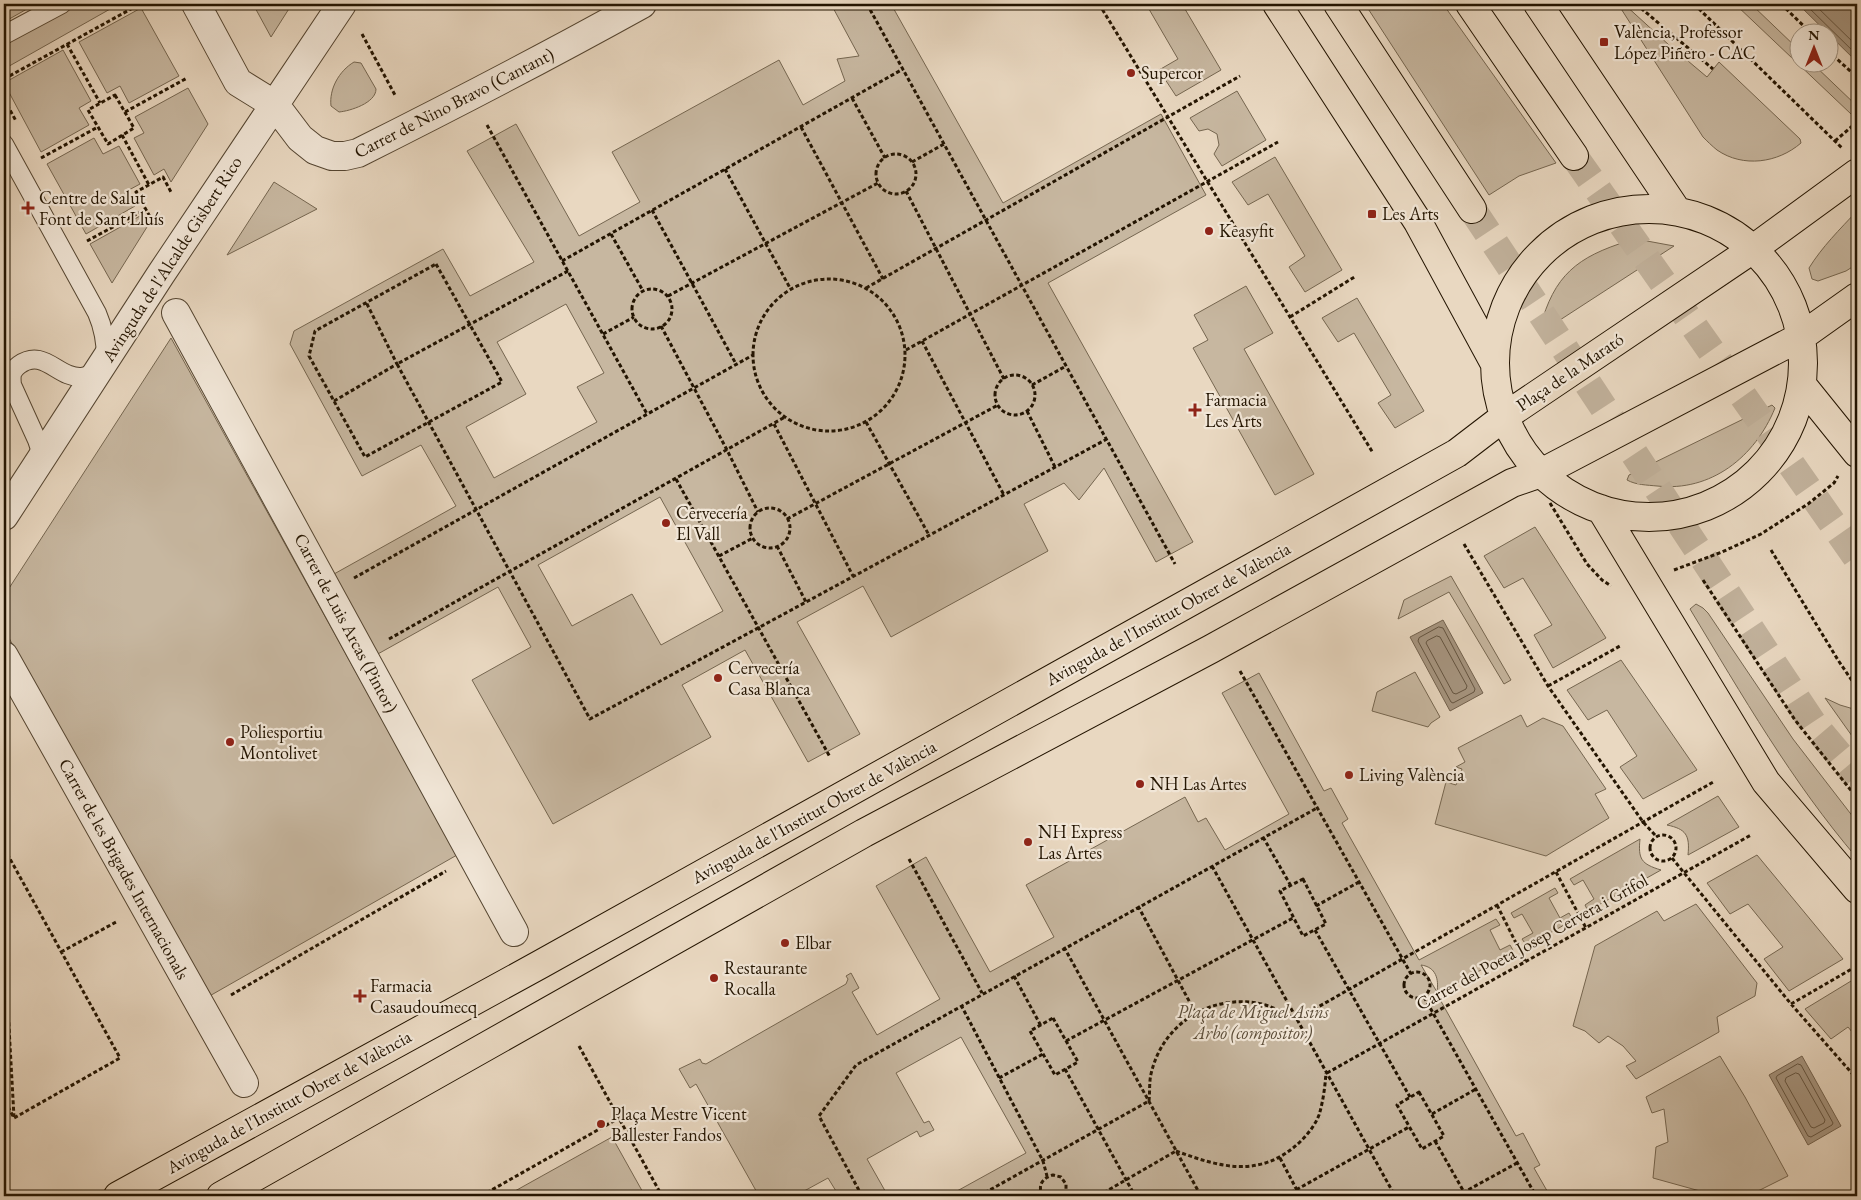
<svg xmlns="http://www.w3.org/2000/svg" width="1861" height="1200" viewBox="0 0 1861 1200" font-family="'EB Garamond',serif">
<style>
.green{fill:#c7b7a0;stroke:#756650;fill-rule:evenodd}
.water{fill:#a69580;stroke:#72614d}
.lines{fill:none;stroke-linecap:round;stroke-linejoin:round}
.shore{stroke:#645440;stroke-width:1}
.highway-tunnel{stroke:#c1b19b;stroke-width:28;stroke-dasharray:28 14;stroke-linecap:butt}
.lane-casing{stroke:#544531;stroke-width:20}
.street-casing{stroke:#544531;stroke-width:30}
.primary-casing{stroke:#231401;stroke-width:30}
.highway-casing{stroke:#231401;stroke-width:30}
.path{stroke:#231401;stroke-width:3;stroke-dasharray:4 2.5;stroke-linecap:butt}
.lane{stroke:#f1e6d7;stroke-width:18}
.street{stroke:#f1e6d7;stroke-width:28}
.primary{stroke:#e9d8c1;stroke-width:28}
.highway{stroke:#e9d8c1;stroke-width:28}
.poi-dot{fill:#8f2418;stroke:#f1e6d7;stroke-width:2}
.labels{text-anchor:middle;stroke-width:4.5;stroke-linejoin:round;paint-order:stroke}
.poi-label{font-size:18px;fill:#231401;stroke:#f1e6d7;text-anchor:start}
.street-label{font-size:18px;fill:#231401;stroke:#f1e6d7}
.park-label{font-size:18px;font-style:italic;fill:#5c4d39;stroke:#f1e6d7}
</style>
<rect width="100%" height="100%" fill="#e9d8c1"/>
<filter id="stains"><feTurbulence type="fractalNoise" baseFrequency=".004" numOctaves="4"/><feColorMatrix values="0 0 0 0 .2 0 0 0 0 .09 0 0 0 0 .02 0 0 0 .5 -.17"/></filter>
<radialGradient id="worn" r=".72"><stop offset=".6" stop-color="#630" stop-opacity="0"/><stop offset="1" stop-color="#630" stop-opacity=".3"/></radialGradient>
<path class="green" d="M4 4H33L34 5 4 22Z
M77 4H119L4 69V45Z
M253 4H292L271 37Z
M831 4H891L1003 203 1161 114 1206 195 1048 283 1193 542 1156 562 1104 468 1079 500 1064 483 1024 504 1048 551 891 637 863 586 797 622 860 734 808 762 745 650 682 685 711 737 553 824 472 680 531 647 498 587 376 655 334 574 456 506 421 445 362 476 290 344 294 331 443 249 470 296 534 262 467 151 516 124 579 236 640 202 612 152 779 60 803 105 845 81 837 59 859 56ZM566 304 604 373 577 387 597 422 494 478 466 427 526 394 497 342ZM660 497 723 611 661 645 632 594 572 626 538 565Z
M1146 4H1182L1221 70 1176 96 1159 70 1178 59Z
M1365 4H1443L1556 163 1519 176 1489 195Z
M1618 4H1624L1669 45 1707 77 1719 62 1800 139 1801 143C1778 163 1743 168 1717 150 1712 146 1707 141 1703 137Z
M1735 4H1751L1798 49V62L1812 63 1857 106 1856 116 1851 114Z
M141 8 179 76 129 103 120 86 107 93 79 42Z
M63 50 91 101 79 108 89 125 41 152 4 83Z
M354 62 361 63 376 89C376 103 350 111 339 112L331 106C329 89 339 71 354 62Z
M188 88 208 124 171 182 164 169 154 175 134 138 144 133 135 117Z
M1237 91 1266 140 1222 166 1214 154 1219 145 1217 134 1208 129 1199 131 1190 118Z
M94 138 103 154 119 146 140 184 127 191 135 206 86 234 47 164Z
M1275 157 1342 270 1305 292 1289 267 1305 256 1268 194 1248 205 1232 182Z
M274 182 317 209 227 255Z
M1857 211V264L1846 271 1818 281 1812 279 1809 268C1822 247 1840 229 1857 211Z
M140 216 147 227 112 283 90 244Z
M1628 241H1647L1674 246 1543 331 1540 328C1554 275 1577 257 1628 241Z
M1246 286 1273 333 1244 349 1314 474 1275 495 1193 348 1208 340 1194 315Z
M1357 298 1424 411 1395 428 1378 403 1391 395 1354 333 1338 342 1322 318Z
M171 338 457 855 206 998 4 629V596Z
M1772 405 1775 408C1755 457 1711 492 1657 486 1647 485 1636 485 1627 480L1629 475Z
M1535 527 1606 638 1553 668 1534 635 1552 625 1523 578 1504 588 1484 556Z
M1451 576 1511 680 1504 684 1449 592 1398 619 1404 600Z
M1696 604 1703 608 1708 613 1793 739 1857 822V858C1792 782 1742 695 1690 609Z
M1621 660 1697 770 1643 799 1620 767 1637 756 1607 710 1588 720 1567 690Z
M1415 672 1440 717 1431 723 1428 727 1372 711 1377 692Z
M1259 673 1324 791 1331 788 1348 819 1342 823 1419 960 1496 919 1500 925 1490 930 1500 950 1510 945 1514 952 1437 994 1516 1136 1523 1133 1540 1165 1534 1168 1550 1196H948L1026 1153 961 1037 896 1073 924 1123 929 1121 934 1130 920 1137 917 1131 867 1159 888 1196H839L828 1178 795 1196H759L696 1084 690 1088 679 1069 700 1059 702 1063 706 1064 846 984 848 979 846 976 851 973 859 988 852 992 877 1035 940 999 876 886 926 857 990 972 1054 937 1026 885 1185 797 1198 822 1206 818 1225 850 1289 814 1222 693ZM1421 965C1436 967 1439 979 1437 992Z
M1825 698 1840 705 1857 710V743Z
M1521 715 1527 727 1543 718 1563 726 1606 789 1595 794 1609 818 1546 856 1435 824 1446 782 1456 785 1462 769 1456 767 1465 762 1458 748Z
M1718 796 1739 827 1688 855C1690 835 1686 829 1667 825Z
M1640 839C1638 859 1641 864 1661 870L1588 911 1585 905 1594 899 1583 880 1574 885 1570 879Z
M1757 855 1843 959 1789 991 1764 959 1783 947 1748 904 1730 914 1707 883Z
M1555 888 1558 893 1549 898 1560 918 1569 913 1573 920 1527 946 1522 939 1533 933 1522 914 1514 918 1511 913Z
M1696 904 1757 983 1755 996 1717 1017 1719 1032 1636 1079 1626 1066 1636 1061 1623 1046 1608 1036 1599 1043 1585 1031 1573 1026 1595 946 1657 911 1664 921Z
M1856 978 1857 1038 1848 1027 1831 1039 1805 1009Z
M1720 1056 1745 1097 1788 1176 1748 1196H1718L1653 1178 1656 1147 1668 1142 1664 1109 1652 1113 1646 1097Z
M612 1137 645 1196H506Z"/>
<path class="water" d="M1798 4H1857V62Z
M1443 620 1483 693 1450 711 1410 637Z
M1802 1056 1841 1126 1808 1145 1769 1075Z"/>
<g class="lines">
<path class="shore" d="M1805 4 1857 55
M1814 4 1857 46
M1439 627 1443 628 1475 689 1474 692 1453 703 1451 702 1418 641 1419 638Z
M1437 636 1440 637 1467 686 1466 689 1456 694 1453 693 1426 643 1427 641Z
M1798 1064 1801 1065 1833 1123 1832 1125 1811 1137 1808 1136 1776 1078 1777 1076Z
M1796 1073 1799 1074 1825 1120 1824 1123 1814 1128 1811 1127 1785 1081 1786 1078Z"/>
<path class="highway-tunnel" d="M1574 156 1857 558
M1472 209 1814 725 1857 776"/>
<defs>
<path id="lane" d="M4 35 62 4
M4 144 97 313C104 329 106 342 106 359
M37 461 40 449 37 440 12 385C11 376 11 371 19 365 44 347 58 379 82 377 89 376 94 372 99 368"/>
<path id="street" d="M196 4 238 82 275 105 300 138 315 150 332 156H345L358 153C454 105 548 56 642 4
M176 313 514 932
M4 516 161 274 342 4
M4 656 244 1083"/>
<path id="primary" d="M1277 4 1418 222 1495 364
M1538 4 1677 211
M1495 363a154 154 0 1 1 308 0a154 154 0 1 1-308 0Z
M1803 386 1857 453
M1601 509 1766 782 1857 889
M118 1196 541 964 1457 453 1504 417 1753 249 1857 173
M221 1196 864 833 1211 649 1512 483 1541 473 1802 336 1857 297"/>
<path id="highway" d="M1338 4 1472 209
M1470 4 1574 156"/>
</defs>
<use href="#lane" class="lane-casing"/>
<use href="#street" class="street-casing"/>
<use href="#primary" class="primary-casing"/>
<use href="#highway" class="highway-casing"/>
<path class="path" d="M867 4 1175 564
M1099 4 1373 453
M1636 4 1713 69
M1694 4 1842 148
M1781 4 1810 32
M362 34 395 95
M67 44 100 103
M1828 51 1857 77
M4 79 140 4
M115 95 134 128 108 144 88 110Z
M852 98 885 158
M4 99 16 121
M125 112 187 78
M487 125 647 414
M801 127 883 279
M122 135 149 185
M1835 141 1857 122
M876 174a20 20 0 1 1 40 0a20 20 0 1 1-40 0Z
M41 158 98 127
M912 162 944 144
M725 169 790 288
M906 191 1004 379
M652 210 736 364
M153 222 136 192 163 177 171 192
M611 234 643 291
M87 241 146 209
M562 261 903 69
M436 264 502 382 365 457 309 356 315 331Z
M568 271 397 364 590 719 1107 439
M753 355a76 76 0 1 1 152 0a76 76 0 1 1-152 0Z
M866 288 1240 76
M632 309a20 20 0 1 1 40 0a20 20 0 1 1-40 0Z
M668 296 878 183
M1290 317 1356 276
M661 326 727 450 758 512
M603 334 634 317
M922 341 1004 495
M906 350 1278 142
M995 395a20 20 0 1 1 40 0a20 20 0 1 1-40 0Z
M1032 385 1066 366
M334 401 397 364 366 302
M1027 411 1055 467
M866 422 929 535
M774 424 853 576
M676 479 830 757
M1550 503 1587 564 1602 580 1611 586
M750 528a20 20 0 1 1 40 0a20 20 0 1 1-40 0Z
M787 519 998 405
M1464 544 1548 686 1643 822 1656 836
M777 546 806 602
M1771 550 1838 660 1857 688
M719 556 753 538
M1674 570 1722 552 1761 534 1808 504 1834 483 1838 476
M354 578 753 355
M1703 580 1795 720 1857 798
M389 639 785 417
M1240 671 1411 974
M1548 686 1620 646
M1650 848a13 13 0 1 1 26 0a13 13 0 1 1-26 0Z
M1263 837 1291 886
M4 848 120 1058 14 1118 4 1099
M1672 858 1791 1004 1857 1079
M909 859 982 993
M1212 866 1395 1196
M1556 872 1586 928
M1303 879 1326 924 1303 936 1280 891Z
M1497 905 1525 961
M1138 906 1195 1012
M1316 906 1359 882
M1315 930 1410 1097
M4 938 14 1117
M1064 947 1201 1196
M61 952 118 921
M1404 985a13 13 0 1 1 26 0a13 13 0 1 1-26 0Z
M1014 976 1041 1026
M231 995 446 871
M1424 997 1536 1196
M1791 1004 1857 966
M961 1005 1043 1161 1047 1176
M1053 1018 1078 1062 1055 1075 1030 1031Z
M1297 1019 1715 781
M1066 1041 1293 918
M579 1046 662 1196
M1065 1069 1135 1196
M1327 1073 1751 835
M999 1078 1043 1054
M1419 1092 1444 1136 1422 1149 1397 1105Z
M1149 1101C1150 1092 1149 1083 1151 1074 1162 1025 1208 995 1257 1003 1270 1005 1284 1013 1296 1019
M1432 1114 1476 1089
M1435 1141 1464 1192
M1176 1151C1217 1166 1255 1178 1293 1148 1303 1140 1314 1128 1319 1115 1323 1102 1325 1087 1326 1073
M1280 1158 1300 1196
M481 1196 619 1118
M862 1196 819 1116 856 1065 1317 808
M979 1196 1149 1101
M1043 1196C1037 1186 1042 1178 1053 1175L1061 1177 1066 1184V1192L1064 1196
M1098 1196 1176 1151
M1285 1196 1409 1127
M1457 1196 1517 1163"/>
<use href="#lane" class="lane"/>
<use href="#street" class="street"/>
<use href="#primary" class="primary"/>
<use href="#highway" class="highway"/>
</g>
<g class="poi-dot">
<rect x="1599" y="37" width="10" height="10" rx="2.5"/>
<circle cx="1131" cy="73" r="5"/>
<path d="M25.5 200.5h5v5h5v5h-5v5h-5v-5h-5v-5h5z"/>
<rect x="1367" y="209" width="10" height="10" rx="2.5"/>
<circle cx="1209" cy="231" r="5"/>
<path d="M1192.5 402.5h5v5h5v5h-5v5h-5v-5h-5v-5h5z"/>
<circle cx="666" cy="523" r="5"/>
<circle cx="718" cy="678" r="5"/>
<circle cx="230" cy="742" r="5"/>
<circle cx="1349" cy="775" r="5"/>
<circle cx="1140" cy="784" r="5"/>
<circle cx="1028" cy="842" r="5"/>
<circle cx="785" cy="943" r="5"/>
<circle cx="714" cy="978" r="5"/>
<path d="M357.5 988.5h5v5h5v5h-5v5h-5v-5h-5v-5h5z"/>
<circle cx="601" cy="1124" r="5"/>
</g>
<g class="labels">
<g class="poi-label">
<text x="1614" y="38">València, Professor<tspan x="1614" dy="21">López Piñero - CAC</tspan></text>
<text x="1141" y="79">Supercor</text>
<text x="39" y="204">Centre de Salut<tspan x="39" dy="21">Font de Sant Lluís</tspan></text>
<text x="1382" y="220">Les Arts</text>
<text x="1219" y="237">Keasyfit</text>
<text x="1205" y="406">Farmacia<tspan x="1205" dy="21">Les Arts</tspan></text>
<text x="676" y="519">Cervecería<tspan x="676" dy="21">El Vall</tspan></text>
<text x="728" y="674">Cervecería<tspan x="728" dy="21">Casa Blanca</tspan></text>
<text x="240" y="738">Poliesportiu<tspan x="240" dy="21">Montolivet</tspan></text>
<text x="1359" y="781">Living València</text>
<text x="1150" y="790">NH Las Artes</text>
<text x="1038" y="838">NH Express<tspan x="1038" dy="21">Las Artes</tspan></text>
<text x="795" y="949">Elbar</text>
<text x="724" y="974">Restaurante<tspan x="724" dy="21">Rocalla</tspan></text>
<text x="370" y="992">Farmacia<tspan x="370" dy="21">Casaudoumecq</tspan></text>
<text x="611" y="1120">Plaça Mestre Vicent<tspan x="611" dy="21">Ballester Fandos</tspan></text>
</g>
<g class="street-label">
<text transform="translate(454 103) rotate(-27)" y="6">Carrer de Nino Bravo (Cantant)</text>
<text transform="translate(172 259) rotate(-57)" y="6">Avinguda de l'Alcalde Gisbert Rico</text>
<text transform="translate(1570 372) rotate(-34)" y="6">Plaça de la Marató</text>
<text transform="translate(1168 614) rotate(-29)" y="6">Avinguda de l'Institut Obrer de València</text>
<text transform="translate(346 623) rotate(62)" y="6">Carrer de Luis Arcas (Pintor)</text>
<text transform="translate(814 812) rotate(-29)" y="6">Avinguda de l'Institut Obrer de València</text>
<text transform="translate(124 869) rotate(61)" y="6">Carrer de les Brigades Internacionals</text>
<text transform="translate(1532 942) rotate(-29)" y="6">Carrer del Poeta Josep Cervera i Grifol</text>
<text transform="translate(289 1102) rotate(-29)" y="6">Avinguda de l'Institut Obrer de València</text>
</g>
<g class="park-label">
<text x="1253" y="1018">Plaça de Miguel Asins<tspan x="1253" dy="21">Arbó (compositor)</tspan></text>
</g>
</g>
<rect width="1861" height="1200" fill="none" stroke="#e9d8c1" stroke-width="20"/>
<rect x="5" y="5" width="1851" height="1190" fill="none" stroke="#231401" stroke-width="2.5"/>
<rect x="10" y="10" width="1841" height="1180" fill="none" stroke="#231401"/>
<g transform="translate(1814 48)"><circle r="24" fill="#f1e6d7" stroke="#9f9281"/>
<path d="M0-4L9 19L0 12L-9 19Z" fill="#8f2418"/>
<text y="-8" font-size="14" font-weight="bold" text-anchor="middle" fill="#231401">N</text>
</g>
<rect width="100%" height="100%" filter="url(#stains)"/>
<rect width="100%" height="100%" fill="url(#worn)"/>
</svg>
